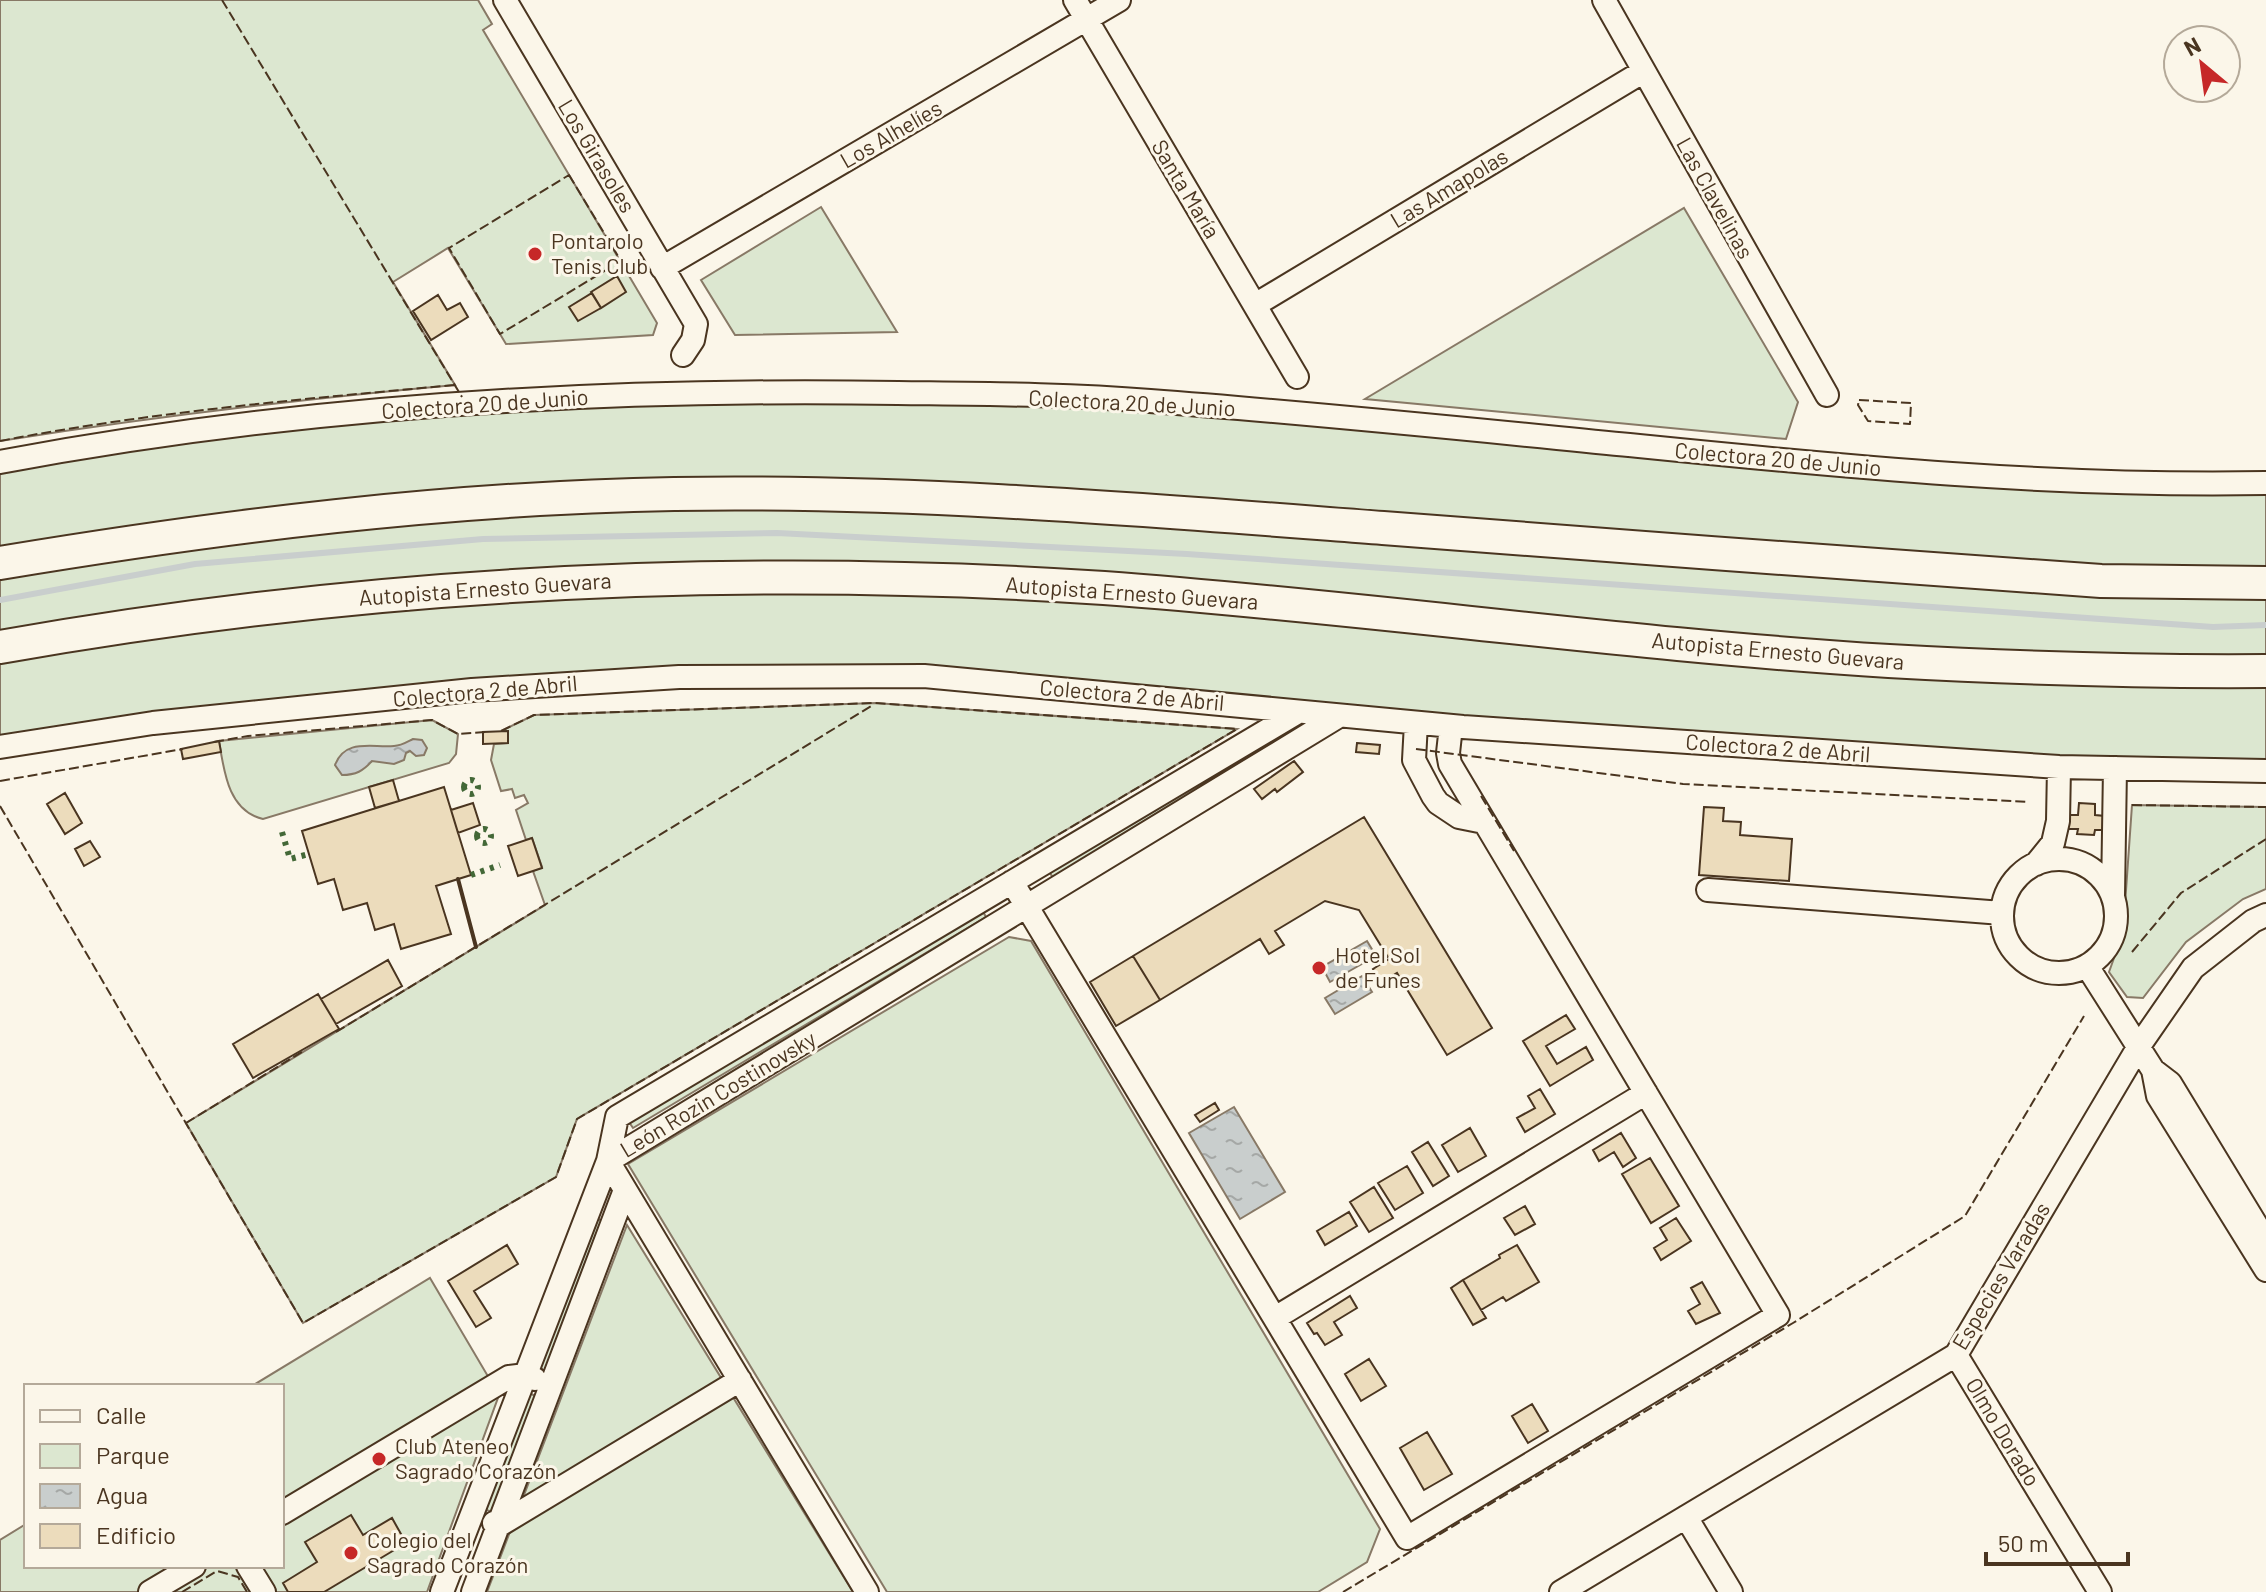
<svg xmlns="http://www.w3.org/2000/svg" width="2266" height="1592" viewBox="0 0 2266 1592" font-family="Barlow,sans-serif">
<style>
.green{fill:#dce7d0;stroke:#887966;stroke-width:2}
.water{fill:url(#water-ripples);stroke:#887966;stroke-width:2}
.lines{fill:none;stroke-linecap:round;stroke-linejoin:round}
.stream{stroke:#c9cecd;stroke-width:6}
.building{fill:#ecdcbc;stroke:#4a3520;stroke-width:2}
.minor-casing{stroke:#4a3520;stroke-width:26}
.highway-casing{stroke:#4a3520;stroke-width:36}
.minor{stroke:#fbf6e9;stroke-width:22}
.highway{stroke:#fbf6e9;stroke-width:32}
.hedge{stroke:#436837;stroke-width:6;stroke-dasharray:4 6;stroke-linecap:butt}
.fence{stroke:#4a3520;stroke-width:2;stroke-dasharray:10 4;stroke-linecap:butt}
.wall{stroke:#4a3520;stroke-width:4}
.poi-dot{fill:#c62828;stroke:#fbf6e9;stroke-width:3}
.labels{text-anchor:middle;stroke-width:6;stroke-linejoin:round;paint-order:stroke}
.street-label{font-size:22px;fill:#4a3520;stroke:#fbf6e9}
.poi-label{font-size:22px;fill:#4a3520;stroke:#fbf6e9;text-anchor:start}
</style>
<defs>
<pattern id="water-ripples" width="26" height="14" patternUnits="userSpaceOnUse" patternTransform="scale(2)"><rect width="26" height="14" fill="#c9cecd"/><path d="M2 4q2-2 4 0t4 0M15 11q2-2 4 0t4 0" fill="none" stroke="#a5a8a6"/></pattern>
</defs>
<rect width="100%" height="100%" fill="#fbf6e9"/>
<path class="green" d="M0 0H478L492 24 483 30 657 323 653 335 506 344 448 248 393 282 455 385C303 399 151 417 0 441Z
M821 207 897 332 735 335 701 280Z
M1684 208 1798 402 1786 439 1365 399Z
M924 394 1863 468 2266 483V771L2059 767 924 676 679 677 0 747V462L301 419Z
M875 703 1237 729 577 1119 556 1177 303 1323 186 1123 545 905 533 871 542 867 532 838 526 840 516 810 528 803 524 795 515 798 512 789 501 791 491 760 494 744 508 743V731H501L534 715Z
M432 720 458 734 456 754 449 763 263 819C228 811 224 771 219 741Z
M1267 738 1271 745 1053 878 1049 871Z
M2132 805 2266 807V889L2243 899 2186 942 2143 998 2127 997 2109 972 2123 933Z
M982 910 986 917 633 1128 629 1122Z
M1009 937 1031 941 1380 1529 1367 1562 1318 1592H887L628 1164Z
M595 1218 606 1222 546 1372 542 1371 540 1364Z
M627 1225 853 1592H487Z
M430 1278 499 1395 427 1592H0V1540L26 1524V1566H282V1386H252Z
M529 1393 538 1397 493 1512 486 1510 485 1504Z"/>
<path class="water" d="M413 739 422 740 427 748 424 755 416 756 410 751 406 753 404 760 394 764 372 761C363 771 356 775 342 775L335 765C345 738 372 748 394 746 401 746 407 742 413 739Z
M1367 941 1376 956 1330 982 1322 967Z
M1362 976 1372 992 1335 1014 1325 998Z
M1234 1107 1285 1192 1240 1219 1189 1133Z"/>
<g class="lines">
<path class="stream" d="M0 600 195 564 483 539 777 533 1187 554 2213 627 2266 625"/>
</g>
<path class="building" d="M617 276 626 292 601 308 591 292Z
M592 293 601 308 578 321 569 307Z
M438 295 447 310 460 303 468 317 431 340 413 311Z
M508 731V743L483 744V732Z
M219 741 221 752 183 759 181 749Z
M1357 743 1380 745 1379 754 1356 752Z
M1294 761 1303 772 1277 792 1275 789 1262 799 1254 789Z
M393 780 399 801 375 808 369 787Z
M444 787 471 875 436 886 451 934 401 949 394 924 375 930 367 903 343 910 334 879 318 884 302 831Z
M65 793 82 823 65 834 47 804Z
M473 803 480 825 458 833 451 810Z
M2079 803 2095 804V815L2105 816 2104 830H2095L2094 835 2077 834 2078 829H2068V815H2078Z
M1704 807 1724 808 1723 821 1741 822 1740 835 1792 839 1789 881 1699 875Z
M1364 817 1492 1028 1447 1055 1397 973 1381 983 1373 969 1389 959 1359 910 1325 901 1275 931 1284 945 1269 954 1260 939 1160 1000 1133 956Z
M532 838 542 868 518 876 508 846Z
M90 841 100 857 84 866 75 849Z
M1133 956 1160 1000 1116 1026 1090 982Z
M388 960 402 986 336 1024 321 999Z
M318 994 339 1029 253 1078 233 1044Z
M1566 1015 1575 1029 1546 1046 1557 1064 1586 1047 1593 1060 1550 1086 1523 1041Z
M1540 1089 1555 1114 1525 1132 1517 1118 1535 1108 1528 1096Z
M1215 1103 1219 1110 1200 1122 1195 1115Z
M1470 1128 1486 1156 1458 1172 1442 1145Z
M1621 1133 1636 1158 1623 1167 1614 1152 1599 1161 1593 1150Z
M1428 1142 1449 1176 1433 1186 1412 1152Z
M1650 1158 1679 1206 1651 1223 1622 1174Z
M1407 1166 1423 1193 1395 1210 1378 1183Z
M1374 1187 1393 1218 1369 1232 1350 1202Z
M1525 1206 1535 1224 1515 1235 1504 1218Z
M1349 1212 1357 1226 1325 1245 1317 1231Z
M1676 1218 1691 1241 1661 1260 1654 1248 1667 1240 1660 1228Z
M507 1245 518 1264 474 1291 491 1318 476 1327 448 1281Z
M1517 1245 1539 1282 1506 1301 1503 1297 1481 1310 1463 1280 1500 1258 1499 1255Z
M1463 1280 1486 1318 1473 1325 1451 1288Z
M1702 1282 1720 1313 1696 1324 1688 1311 1700 1304 1691 1288Z
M1350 1296 1357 1308 1334 1322 1342 1335 1325 1345 1317 1333 1314 1334 1307 1323Z
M1369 1359 1386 1386 1361 1401 1345 1374Z
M1532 1404 1548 1431 1528 1443 1512 1416Z
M1427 1432 1452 1474 1424 1490 1400 1448Z
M351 1515 363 1535 392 1518 406 1543 324 1592H288L283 1583 317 1562 305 1542Z"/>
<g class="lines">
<defs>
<path id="minor" d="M505 0 696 324 693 340 683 355
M1075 0 1297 377
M1604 0 1827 395
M662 268 1119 0
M1255 305 1644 71
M0 462C296 406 598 388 898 393 982 394 1067 394 1150 401 1313 413 1476 430 1639 446 1847 467 2056 487 2266 483
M1416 723 1414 760 1433 796 1438 803 1459 817 1484 822
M0 747 153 723 472 690 679 677 924 676 1463 727 2059 767 2266 771
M2002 916a57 57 0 1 1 114 0a57 57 0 1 1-114 0Z
M2036 864 2053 843 2058 821 2059 767
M1012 882 1407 1538 1778 1315 1450 764 1448 753 1451 726
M1708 890 2002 913
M2113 895 2115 768
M2087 966 2153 1070 2158 1096 2266 1270
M2153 1070 2170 1083 2266 1241
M608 1161 1339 716
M608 1161 867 1592
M1275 1318 1646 1093
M1956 1355 2100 1592
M282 1513 509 1377 526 1375 535 1379
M1686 1517 1731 1592
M494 1523 498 1526 740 1380
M248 1566 264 1592
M150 1592 194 1566
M442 1592 608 1161 617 1117 1298 712
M473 1592 625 1190
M1561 1592 1956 1355 2139 1046 2193 968 2253 921 2266 915"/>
<path id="highway" d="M0 563C223 526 447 498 674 494 911 490 1147 510 1383 528 1622 547 1862 564 2101 581L2266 583
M0 647C367 582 732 563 1104 588 1366 607 1627 645 1889 661 2015 668 2140 672 2266 671"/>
</defs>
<use href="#minor" class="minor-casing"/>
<use href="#highway" class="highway-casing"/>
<use href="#minor" class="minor"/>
<use href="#highway" class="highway"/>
<path class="hedge" d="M464 787a7 7 0 1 1 14 0a7 7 0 1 1-14 0Z
M477 836a7 7 0 1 1 14 0a7 7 0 1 1-14 0Z
M282 832 290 859 309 854
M471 875 500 865"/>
<path class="fence" d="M222 0 462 397
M569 175 621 261 500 334 449 248Z
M1859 400 1911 403 1910 424 1868 421 1858 405Z
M0 441C150 412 303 399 455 385
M214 742 248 736 432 720 458 734 485 732
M1416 749 1683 784 2029 802
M0 781 183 749
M1481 796 1514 851
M2132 805 2266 807
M0 806 303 1323 556 1177 577 1119 1237 729 875 703 534 715 501 731
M2132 952 2181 893 2266 839
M336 1032 873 705
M186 1123 305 1050
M182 1592 217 1571 238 1577 247 1592
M1343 1592 1793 1323 1965 1216 2084 1016"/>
<path class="wall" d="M458 879 476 947"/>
</g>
<g class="poi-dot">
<circle cx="535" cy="254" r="8"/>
<circle cx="1319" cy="968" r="8"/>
<circle cx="379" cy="1459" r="8"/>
<circle cx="351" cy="1553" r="8"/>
</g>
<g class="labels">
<g class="street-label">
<text transform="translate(891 134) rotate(-30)" y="8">Los Alhelíes</text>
<text transform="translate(597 156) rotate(59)" y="8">Los Girasoles</text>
<text transform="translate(1449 188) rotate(-31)" y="8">Las Amapolas</text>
<text transform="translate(1186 189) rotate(59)" y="8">Santa María</text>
<text transform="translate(1715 198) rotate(61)" y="8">Las Clavelinas</text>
<text transform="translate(1132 403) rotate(3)" y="8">Colectora 20 de Junio</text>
<text transform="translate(485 404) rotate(-4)" y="8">Colectora 20 de Junio</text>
<text transform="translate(1778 459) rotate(5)" y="8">Colectora 20 de Junio</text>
<text transform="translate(485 589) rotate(-4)" y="8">Autopista Ernesto Guevara</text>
<text transform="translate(1132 593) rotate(4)" y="8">Autopista Ernesto Guevara</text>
<text transform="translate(1778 651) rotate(5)" y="8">Autopista Ernesto Guevara</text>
<text transform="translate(485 691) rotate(-5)" y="8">Colectora 2 de Abril</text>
<text transform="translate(1132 695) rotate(5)" y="8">Colectora 2 de Abril</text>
<text transform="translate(1778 748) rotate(4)" y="8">Colectora 2 de Abril</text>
<text transform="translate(718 1094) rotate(-31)" y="8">León Rozin Costinovsky</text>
<text transform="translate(2001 1276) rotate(-59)" y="8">Especies Varadas</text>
<text transform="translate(2003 1432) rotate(59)" y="8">Olmo Dorado</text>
</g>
<g class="poi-label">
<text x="551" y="249">Pontarolo<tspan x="551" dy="25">Tenis Club</tspan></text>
<text x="1335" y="963">Hotel Sol<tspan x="1335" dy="25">de Funes</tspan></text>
<text x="395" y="1454">Club Ateneo<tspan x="395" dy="25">Sagrado Corazón</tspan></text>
<text x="367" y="1548">Colegio del<tspan x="367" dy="25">Sagrado Corazón</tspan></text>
</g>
</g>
<rect x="24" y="1384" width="260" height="184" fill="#fbf6e9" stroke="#b4a999" stroke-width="2"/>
<rect x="40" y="1410" width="40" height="12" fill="#fbf6e9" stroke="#b4a999" stroke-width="2"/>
<text x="96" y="1424" font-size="24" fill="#4a3520">Calle</text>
<rect x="40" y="1444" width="40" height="24" fill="#dce7d0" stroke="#b4a999" stroke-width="2"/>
<text x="96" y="1464" font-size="24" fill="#4a3520">Parque</text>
<rect x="40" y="1484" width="40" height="24" fill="url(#water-ripples)" stroke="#b4a999" stroke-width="2"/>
<text x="96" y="1504" font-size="24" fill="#4a3520">Agua</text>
<rect x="40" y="1524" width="40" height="24" fill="#ecdcbc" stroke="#b4a999" stroke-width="2"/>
<text x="96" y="1544" font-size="24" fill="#4a3520">Edificio</text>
<g transform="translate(2202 64) rotate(331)"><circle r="38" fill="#fbf6e9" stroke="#b4a999" stroke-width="2"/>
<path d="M0-6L14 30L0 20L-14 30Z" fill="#c62828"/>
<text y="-12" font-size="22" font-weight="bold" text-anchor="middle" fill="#4a3520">N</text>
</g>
<path d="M1986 1552v12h142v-12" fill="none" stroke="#4a3520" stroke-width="4"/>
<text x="1998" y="1552" font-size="24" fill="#4a3520" stroke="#fbf6e9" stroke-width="6" paint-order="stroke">50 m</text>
</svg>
